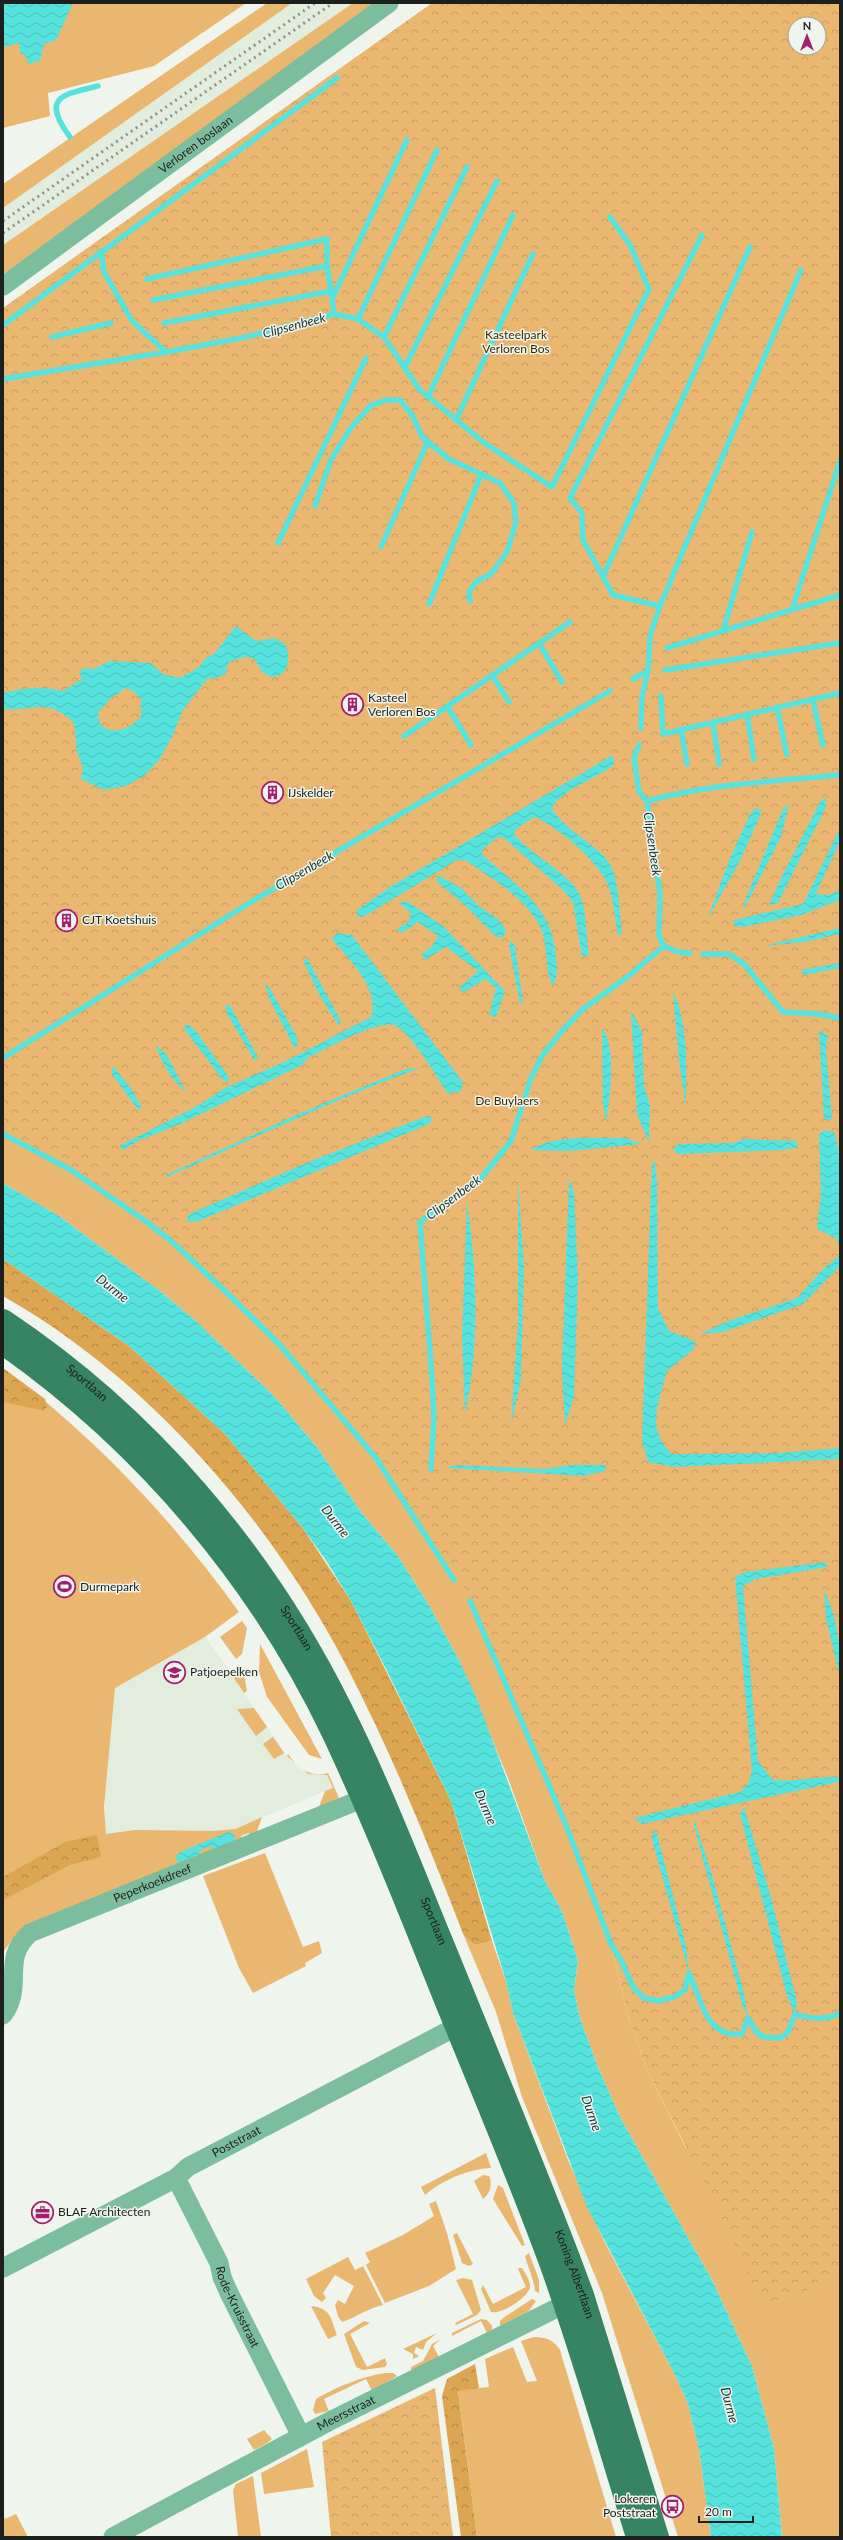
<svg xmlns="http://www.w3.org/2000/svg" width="843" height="2540" viewBox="0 0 843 2540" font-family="Lato,sans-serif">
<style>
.built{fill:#e3eddd}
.green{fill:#e9b76f}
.forest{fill:url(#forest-crowns)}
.park{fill:url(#park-crowns);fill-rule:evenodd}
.water{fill:url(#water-waves);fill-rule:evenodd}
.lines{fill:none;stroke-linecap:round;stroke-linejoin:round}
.stream{stroke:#56e3dd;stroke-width:5.5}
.minor{stroke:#7cbd9e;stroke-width:19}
.major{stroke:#378463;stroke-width:22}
.rail{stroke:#8e928c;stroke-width:3;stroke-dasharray:2 4;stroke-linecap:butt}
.labels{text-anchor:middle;stroke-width:3;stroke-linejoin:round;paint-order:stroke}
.street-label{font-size:12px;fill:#1d1f1c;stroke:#eff5ec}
.park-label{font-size:12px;fill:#3e2802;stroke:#eff5ec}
.poi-label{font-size:12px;fill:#1d1f1c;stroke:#eff5ec;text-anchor:start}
.water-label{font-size:13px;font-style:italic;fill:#203836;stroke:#eff5ec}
</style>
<defs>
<pattern id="forest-crowns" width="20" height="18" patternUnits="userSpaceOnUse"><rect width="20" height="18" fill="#dca551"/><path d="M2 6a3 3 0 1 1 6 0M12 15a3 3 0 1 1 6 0" fill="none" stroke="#b28642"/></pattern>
<pattern id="park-crowns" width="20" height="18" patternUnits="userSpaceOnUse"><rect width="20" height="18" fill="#e9b76f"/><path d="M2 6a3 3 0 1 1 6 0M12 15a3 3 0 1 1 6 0" fill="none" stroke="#c79d60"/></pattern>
<pattern id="water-waves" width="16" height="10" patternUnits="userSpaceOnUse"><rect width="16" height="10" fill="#56e3dd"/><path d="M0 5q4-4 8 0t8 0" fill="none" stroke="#4ac2bd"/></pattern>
</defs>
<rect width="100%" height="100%" fill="#eff5ec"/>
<path class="built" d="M292 3H353L3 245V208Z
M201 1630 287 1756 300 1769 308 1774 327 1775 333 1788 183 1850 106 1834 104 1807 115 1688Z"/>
<path class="green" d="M3 3H246L154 66 48 93 50 116 3 128Z
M267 3H292L3 208V184Z
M353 3H378L3 274V245Z
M3 1134 71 1170 144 1220 170 1240 225 1291 279 1344 376 1458 454 1580 708 1555 473 1609 580 1861 611 1944 629 2019 647 2070 686 2148 840 2233V2537H782L774 2448 752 2366 712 2280 620 2117 598 2067 580 2018 574 1990 578 1961 562 1911 545 1881 508 1778 460 1662 430 1607 398 1556 361 1512 317 1447 274 1396 195 1320 160 1291 59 1216 3 1183Z
M3 1368C94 1436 173 1520 239 1612L205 1637 115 1688 104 1807 106 1834 135 1830 214 1831 235 1829 262 1817 255 1837 251 1839 249 1833 241 1836 242 1842 17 1934 3 1952Z
M242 1621 247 1628 242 1654 236 1659 220 1637Z
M260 1644 322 1759 309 1755 267 1697 259 1672Z
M239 1665 243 1669 247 1691 244 1693 233 1677 238 1673 235 1669Z
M254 1708 267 1727 256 1736 237 1709Z
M273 1737 284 1753 274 1759 263 1744Z
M288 1754C298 1768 310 1778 328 1773L340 1800 317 1812 325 1791 333 1788 327 1775 308 1774 287 1756Z
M265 1853 303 1947 319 1941 322 1953 305 1963 306 1966 253 1993 239 1968 203 1876Z
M464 1936 475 1945 492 1941 506 1981 513 2013 568 2160 604 2241 675 2375 688 2404 699 2448 711 2537H678L602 2293 522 2097 496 2012Z
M486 2153 491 2168C469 2169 442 2180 425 2195L421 2187Z
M483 2175 489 2176C493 2185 490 2193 483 2199L474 2181Z
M498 2185 503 2188 525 2245 522 2246 493 2199Z
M436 2201 447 2233 456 2269 429 2286 385 2303 366 2265 370 2262 365 2253 403 2235 434 2216 429 2204Z
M457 2233 473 2264 469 2266 462 2263 453 2235Z
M529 2253 539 2280V2293L535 2291C534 2279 528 2268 525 2256Z
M348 2257 355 2270 363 2266 383 2305C368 2308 357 2317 342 2322L338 2316 335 2305 338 2300 345 2304 354 2286 335 2275 323 2293 326 2298 322 2302 314 2296 306 2279Z
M519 2268H522C525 2273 530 2280 530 2286 530 2297 501 2315 491 2312L481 2289 483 2285 493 2304 526 2287 518 2269Z
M463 2278 472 2280 481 2310 477 2315 456 2325 455 2323 473 2314 456 2280Z
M532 2299 536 2301 528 2312 500 2326V2321L503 2318Z
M311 2306C332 2309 330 2317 337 2335L328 2339Z
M481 2319 487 2320 492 2326V2330L487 2333 481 2321 452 2336V2333Z
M364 2321 370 2323 350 2334 367 2367 385 2358 387 2364 385 2367 363 2370 356 2367 344 2334Z
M437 2333 426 2342 423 2350 416 2347 414 2353 419 2356 413 2359V2354L403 2349Z
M534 2337C546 2337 554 2340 560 2350L616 2537H477L458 2390 489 2387 485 2359 513 2347 527 2382 537 2381 521 2341Z
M441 2339 433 2346 439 2357 411 2371V2367L423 2361 432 2344Z
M385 2373H393L397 2376 372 2391 366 2379 324 2399 329 2411 315 2414 313 2410 316 2399C339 2386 360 2377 385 2373Z
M264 2430 272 2439 266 2444 254 2450 247 2439Z
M307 2449 314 2487 264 2494 261 2473Z
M253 2476 261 2537H238L233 2490 236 2484Z
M16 2514 28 2537H3V2515L5 2519Z"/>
<path class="forest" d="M3 1259 129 1346 225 1434 302 1527 351 1601 451 1801 492 1941 475 1945 464 1936C429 1846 393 1756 348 1669 271 1520 149 1379 3 1296Z
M3 1368 45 1399 47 1406 45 1411 3 1402Z
M97 1835 101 1857 70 1865 3 1900V1877L65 1842Z
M475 2364 479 2388 458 2391 477 2537H461L442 2396 447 2379Z"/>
<path class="park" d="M432 3H840V2277L795 2295 761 2304 729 2232 647 2070 629 2019 611 1944 580 1861 473 1609V1603L458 1579 454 1580 376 1458 279 1344 225 1291 170 1240 144 1220 71 1170 3 1134V308ZM795 24H819V48H795Z
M435 2388 453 2537H331L322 2442Z"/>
<path class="water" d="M3 3H73L56 40 44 44 40 61 28 64 26 56 20 53V43L3 47Z
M236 626 256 641 275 638 285 644C291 656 290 676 272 677 250 672 266 645 228 663L226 674 213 679 208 678 183 710 173 735 159 760 144 776 126 786 104 790 81 779 83 768 77 752 74 723C45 696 37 712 3 709V693C25 688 41 686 63 691L82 679 79 672 84 668 94 669 109 661 151 663 163 674 179 678 198 668 207 657 214 654ZM126 688 134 692 141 699V717C130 728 113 737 100 724L98 713 111 698Z
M611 756 614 757V765C598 778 558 791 552 809 567 832 596 843 610 864 619 878 620 916 622 934L618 936C615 920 614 901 608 885 600 863 556 825 534 817L516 829 514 834C531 856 575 875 582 900 587 917 586 938 589 955L582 957 573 902 564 891 504 838 498 837 482 850V854C516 886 553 906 556 957 557 968 558 976 553 986 544 969 549 948 541 929 528 899 491 878 465 860H457L363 917H357V910L390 887Z
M826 798V807L778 903 769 905 782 876 820 802Z
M789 804 781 837 743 911 745 900 783 809Z
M756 808 762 811 740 861 707 920 730 858 750 814Z
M840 828V841L816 894 829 895 840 890V900L801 915 742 927 734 926V920L803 904Z
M438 875 461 888 479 906 499 920 506 930 504 937H496L467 907 437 882Z
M407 901 444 927 505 991 496 1017 489 1015 496 988 485 979 463 993 459 988 478 971 446 947 425 960 421 955 432 946 438 936 418 922 402 933 396 929 408 922 411 913 399 903Z
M840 928V934L804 942 763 946Z
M337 933 352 935 463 1082 461 1091 448 1094C436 1076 414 1037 396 1026 381 1017 325 1050 309 1057L302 1065 180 1124 138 1141 123 1150 119 1146 199 1105 225 1088 286 1061 371 1017C380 988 349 960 332 939Z
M511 941 515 945 523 1002 520 1004 509 945Z
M307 958 341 1021 339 1026 320 996 303 961Z
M840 963V968L804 975 801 970Z
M264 982 271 990 297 1037 298 1043 295 1049 269 998Z
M673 992C689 1023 686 1072 686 1106L679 1061Z
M225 1005H230L258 1057 255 1061 227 1014Z
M631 1010 642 1032 644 1086 650 1105 649 1143 637 1114Z
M185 1025H189L196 1031 229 1077 228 1083 222 1079 184 1029Z
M602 1027C617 1048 610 1098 606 1123L603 1104Z
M819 1030 828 1036 826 1049 832 1120 824 1119Z
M156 1045 167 1055 186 1092C173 1082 160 1061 156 1045Z
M113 1066 131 1088 141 1106 139 1111 111 1073Z
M420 1068C334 1099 251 1140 167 1177L166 1175 298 1114 406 1069Z
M431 1116V1123L199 1221 186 1222 189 1214 311 1161 424 1117Z
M824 1130 834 1132C843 1154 840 1218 840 1244L837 1243V1239L817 1229 821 1193 819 1135Z
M625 1138 642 1144 568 1151 530 1150C556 1134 595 1139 625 1138Z
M745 1139 797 1141 798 1145 796 1148 781 1150 678 1154 673 1149 678 1144 733 1143Z
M652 1161 655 1162 657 1184 658 1308 669 1331 695 1341 694 1349 667 1371C659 1403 645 1428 672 1454L778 1453 840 1448V1459L674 1467 648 1462 642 1441Z
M569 1178 574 1193 578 1279 574 1396 565 1426 562 1367Z
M518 1180 524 1265 521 1380 511 1424 518 1322Z
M3 1183 59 1216 160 1291 195 1320 274 1396 317 1447 361 1512 398 1556 430 1607 460 1662 477 1699 545 1881 562 1911 578 1961 574 1990 580 2018 598 2067 620 2117 712 2280 752 2366 774 2448 782 2537H711L699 2449 688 2404 675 2375 587 2207 513 2013 506 1981 451 1801 386 1669 351 1601 327 1562 302 1527 225 1434 129 1346 3 1259Z
M467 1202C477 1268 480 1349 465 1414L462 1336Z
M840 1255V1266L803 1304 723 1332 700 1334 728 1321 797 1298 823 1269Z
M454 1465 545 1469 571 1465H606L605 1471 583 1476 447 1468Z
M826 1562 827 1567 756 1579 743 1586 758 1761 773 1780C796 1782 817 1776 840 1777L838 1782 642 1824 634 1818 740 1792 748 1784 752 1771 735 1577 745 1572Z
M824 1590C838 1619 840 1646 840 1677L826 1619Z
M744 1807 771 1897 797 2002 795 2014 787 1996 740 1814Z
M694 1819 712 1875 744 1993 748 2018 742 2004 694 1826Z
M656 1830 686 1946 689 1973 651 1836Z
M228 1832 234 1834 235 1842 213 1851 211 1846 199 1851 200 1855 179 1863 177 1861 176 1856 180 1852Z"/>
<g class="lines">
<path class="stream" d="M70 137C41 97 61 95 98 86
M101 251 104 272 132 321 166 352 246 337 334 314 358 319 384 337 419 389 483 442 552 487 649 289 630 245 610 217
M147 279 327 239V266
M333 297 407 140
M153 300 327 266 331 291
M358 319 437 150
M164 323 331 291 334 314
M3 325 337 78
M52 337 111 323
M384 337 467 167
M405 367 497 181
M3 379 166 352
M428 397 513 215
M456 420 533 254
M315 506 331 460 350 429 370 406 386 400H400L412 415 423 438 449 459 500 483 514 503 516 522 507 552 491 574 477 581 469 592 470 601
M278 543 366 358
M381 547 428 441
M603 577 750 247
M429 604 481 475
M660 606 801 270
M792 610 840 461
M723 631 752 532
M539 643 562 682
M667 648 840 595
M665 670 840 643
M492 675 509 702
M633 679 648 671 650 636 660 606 613 595 583 540 582 513 570 498 702 235
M661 696 663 734 840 693
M813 700 823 745
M447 706 471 745
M777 707 787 755
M747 714 754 759
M713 722 719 764
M641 728 642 697 648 671
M681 729 687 764
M404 736 570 622
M639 745 634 757 639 792 647 801 660 894 659 936 664 946 678 952 690 953
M647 801C709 784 775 781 840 775
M703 954H729L744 964 783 1012 818 1014 840 1018
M3 1058 246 905 610 691
M3 1134 71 1170 144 1220 170 1240 225 1291 279 1344 376 1458 454 1580
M431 1469 434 1420 432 1378 420 1222 482 1177 511 1141 531 1078 542 1056 561 1032 583 1009 626 978 664 946
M470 1601 566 1825 611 1944 622 1962 633 1987 644 1998 658 2001 674 1997 685 1990 689 1973C701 1999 706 2039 742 2034L748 2018 757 2033 764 2037 781 2038 788 2032 795 2014C810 2019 825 2021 840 2013"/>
<g class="minor">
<path id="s1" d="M3 286 389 3"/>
<path id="s2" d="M3 2015C25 1985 0 1960 30 1933L362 1799"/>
<path id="s3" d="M176 2178 219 2263 222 2277 229 2293 301 2436"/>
<path id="s4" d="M3 2268 176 2178 188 2167 469 2020"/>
<path id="s5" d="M113 2537 328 2422 577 2298"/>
</g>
<g class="major">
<path id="s6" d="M3 1320C148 1416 264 1553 341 1708 379 1783 409 1861 441 1939 484 2044 527 2149 568 2255L583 2295 658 2537"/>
<path d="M3 1344C144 1443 260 1580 334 1736 376 1826 412 1918 449 2010 483 2093 518 2176 549 2260 582 2351 608 2445 637 2537"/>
</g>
<path class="rail" d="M3 221 315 3
M3 233 333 3"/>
</g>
<defs>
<symbol id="building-ring" viewBox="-11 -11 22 22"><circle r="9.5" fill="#eff5ec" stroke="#a32070" stroke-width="1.5"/><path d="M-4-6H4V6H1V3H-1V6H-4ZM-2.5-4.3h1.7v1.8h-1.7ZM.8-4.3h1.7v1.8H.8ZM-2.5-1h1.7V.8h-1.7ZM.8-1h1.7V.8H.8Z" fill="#a32070"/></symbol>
<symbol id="stadium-ring" viewBox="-11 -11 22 22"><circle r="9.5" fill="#eff5ec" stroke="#a32070" stroke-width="1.5"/><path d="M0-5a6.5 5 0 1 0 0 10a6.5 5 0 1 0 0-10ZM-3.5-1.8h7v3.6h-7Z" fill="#a32070"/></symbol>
<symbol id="school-ring" viewBox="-11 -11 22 22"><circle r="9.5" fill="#eff5ec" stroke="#a32070" stroke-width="1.5"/><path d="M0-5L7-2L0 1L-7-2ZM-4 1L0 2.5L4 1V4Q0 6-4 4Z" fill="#a32070"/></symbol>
<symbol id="office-ring" viewBox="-11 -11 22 22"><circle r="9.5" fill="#eff5ec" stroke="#a32070" stroke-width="1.5"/><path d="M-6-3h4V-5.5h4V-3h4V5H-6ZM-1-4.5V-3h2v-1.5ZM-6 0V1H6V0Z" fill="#a32070"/></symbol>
<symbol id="bus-ring" viewBox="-11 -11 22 22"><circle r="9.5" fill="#eff5ec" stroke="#a32070" stroke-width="1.5"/><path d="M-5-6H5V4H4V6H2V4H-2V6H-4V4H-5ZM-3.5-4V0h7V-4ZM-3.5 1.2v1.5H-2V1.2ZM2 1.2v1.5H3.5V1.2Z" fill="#a32070"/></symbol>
</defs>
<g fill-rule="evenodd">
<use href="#building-ring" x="340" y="692" width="25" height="25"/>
<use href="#building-ring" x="260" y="780" width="25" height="25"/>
<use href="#building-ring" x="54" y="908" width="25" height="25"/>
<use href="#stadium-ring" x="52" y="1574" width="25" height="25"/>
<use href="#school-ring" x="162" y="1660" width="25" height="25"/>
<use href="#office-ring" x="30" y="2200" width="25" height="25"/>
<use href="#bus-ring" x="660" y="2494" width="25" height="25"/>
</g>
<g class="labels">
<g class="street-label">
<text dy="4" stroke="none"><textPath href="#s1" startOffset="239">Verloren boslaan</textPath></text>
<text dy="4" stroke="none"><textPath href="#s6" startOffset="105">Sportlaan</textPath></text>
<text dy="4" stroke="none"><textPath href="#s6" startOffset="429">Sportlaan</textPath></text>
<text dy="4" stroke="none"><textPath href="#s2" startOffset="221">Peperkoekdreef</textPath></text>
<text dy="4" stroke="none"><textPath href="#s6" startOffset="753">Sportlaan</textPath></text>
<text dy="4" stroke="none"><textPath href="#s4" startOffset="266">Poststraat</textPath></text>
<text dy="4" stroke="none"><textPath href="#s6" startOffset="1133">Koning Albertlaan</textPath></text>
<text dy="4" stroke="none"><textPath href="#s3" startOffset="143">Rode-Kruisstraat</textPath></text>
<text dy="4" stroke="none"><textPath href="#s5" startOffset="264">Meersstraat</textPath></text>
</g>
<g class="park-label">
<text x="516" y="339">Kasteelpark<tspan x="516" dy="14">Verloren Bos</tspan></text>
<text x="507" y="1105">De Buylaers</text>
</g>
<g class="poi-label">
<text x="368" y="702">Kasteel<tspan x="368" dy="14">Verloren Bos</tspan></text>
<text x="288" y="797">IJskelder</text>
<text x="82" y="924">CJT Koetshuis</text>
<text x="80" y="1591">Durmepark</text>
<text x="190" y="1676">Patjoepelken</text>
<text x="58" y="2216">BLAF Architecten</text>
<text x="656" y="2503" text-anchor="end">Lokeren<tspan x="656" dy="14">Poststraat</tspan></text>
</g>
<g class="water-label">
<text transform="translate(294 325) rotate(-15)" y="5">Clipsenbeek</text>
<text transform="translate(653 844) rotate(82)" y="5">Clipsenbeek</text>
<text transform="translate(304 870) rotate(-30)" y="5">Clipsenbeek</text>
<text transform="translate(453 1197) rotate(-37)" y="5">Clipsenbeek</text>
<text transform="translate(113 1288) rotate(38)" y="5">Durme</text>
<text transform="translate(336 1521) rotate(52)" y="5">Durme</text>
<text transform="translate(486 1807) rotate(67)" y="5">Durme</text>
<text transform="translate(592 2113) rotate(71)" y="5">Durme</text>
<text transform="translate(730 2405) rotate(75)" y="5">Durme</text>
</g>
</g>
<rect width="843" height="2540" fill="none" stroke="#1d1f1c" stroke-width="8"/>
<g transform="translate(807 36)"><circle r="19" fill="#eff5ec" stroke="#9b9f99"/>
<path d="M0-3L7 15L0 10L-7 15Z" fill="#a32070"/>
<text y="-6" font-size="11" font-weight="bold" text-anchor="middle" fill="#1d1f1c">N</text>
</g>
<path d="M699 2516v6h54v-6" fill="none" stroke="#1d1f1c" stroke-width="2"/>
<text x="705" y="2516" font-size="12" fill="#1d1f1c" stroke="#eff5ec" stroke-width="3" paint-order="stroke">20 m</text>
</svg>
